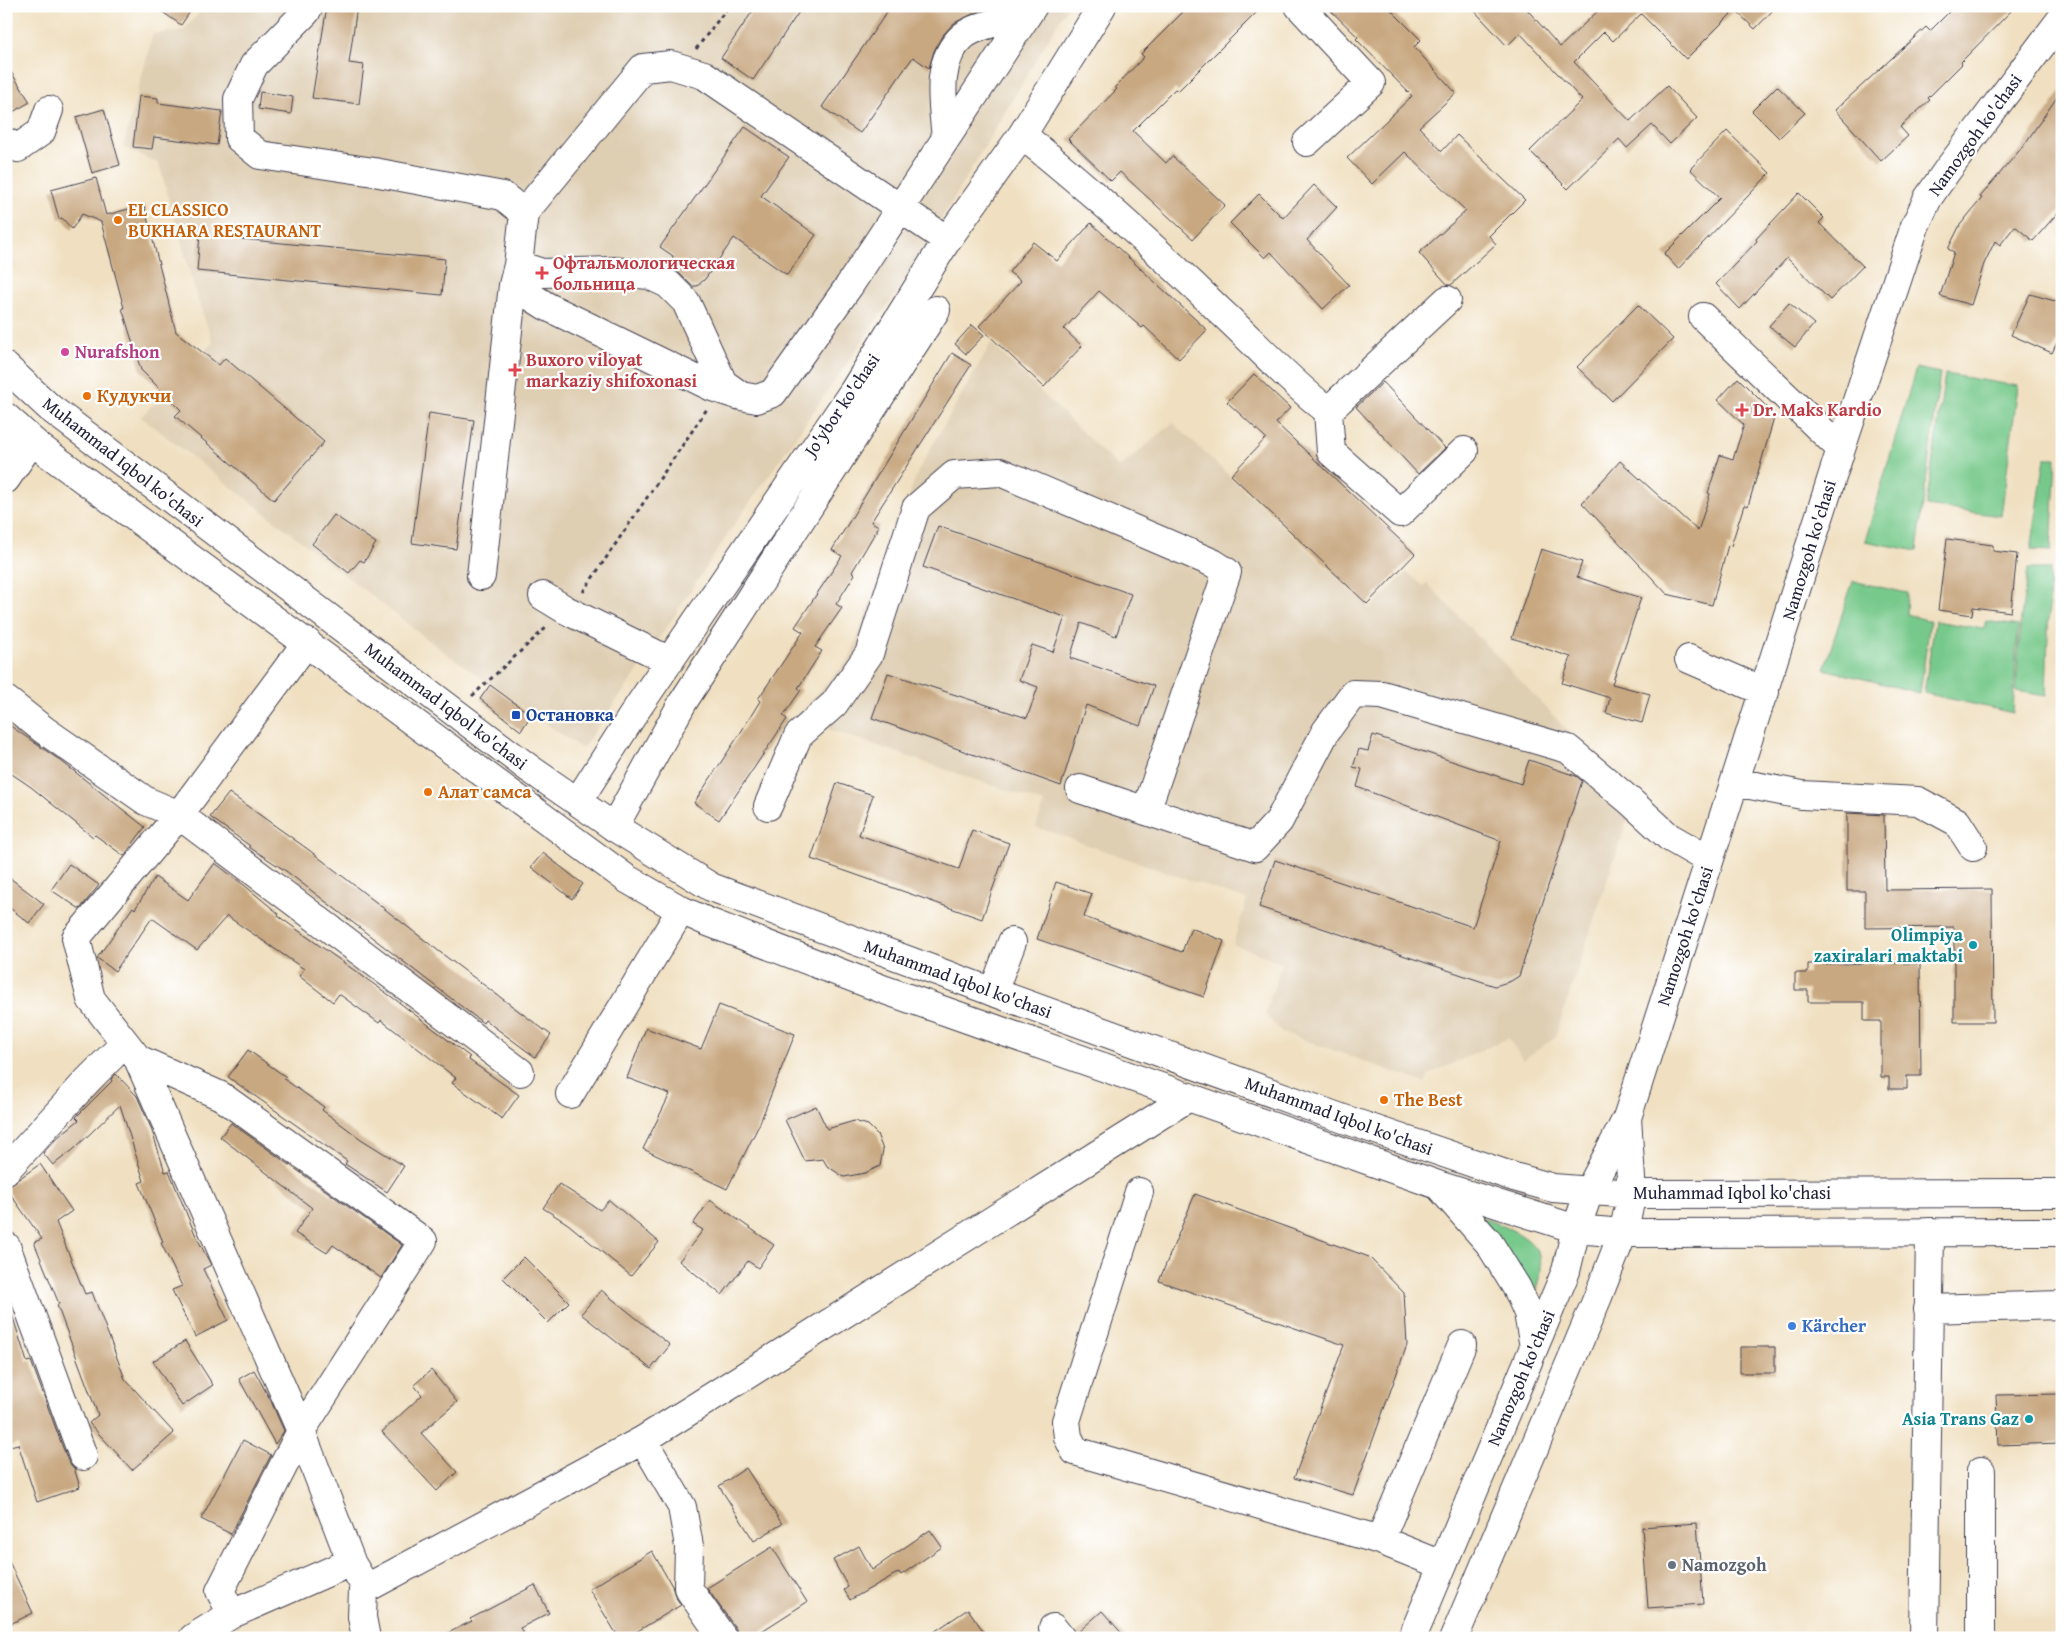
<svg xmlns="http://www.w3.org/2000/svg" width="2068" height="1644" viewBox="0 0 2068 1644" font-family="'Gentium Book Plus',serif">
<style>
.built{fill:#deceb2}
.green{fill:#77c98b;stroke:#4c7663}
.building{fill:#c8a881}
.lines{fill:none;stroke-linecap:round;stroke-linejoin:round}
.minor-casing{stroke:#413e4f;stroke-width:30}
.major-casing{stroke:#413e4f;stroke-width:30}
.path{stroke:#413e4f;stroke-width:3;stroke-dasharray:4 4;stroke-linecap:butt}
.minor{stroke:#fff;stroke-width:28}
.major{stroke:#fff;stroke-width:28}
.food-dot{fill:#e8710a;stroke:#fff;stroke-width:2}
.health-dot{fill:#e0444e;stroke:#fff;stroke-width:2}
.hotel-dot{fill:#d1479c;stroke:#fff;stroke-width:2}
.transit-dot{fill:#1a4fb4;stroke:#fff;stroke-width:2}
.culture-dot{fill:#0f9aa8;stroke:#fff;stroke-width:2}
.shop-dot{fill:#3f7fe0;stroke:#fff;stroke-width:2}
.worship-dot{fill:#6b7280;stroke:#fff;stroke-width:2}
.labels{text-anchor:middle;stroke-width:4.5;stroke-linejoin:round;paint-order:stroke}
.street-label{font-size:18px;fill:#22223b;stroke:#fff}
.food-label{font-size:18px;font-weight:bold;fill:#c56008;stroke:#fff;text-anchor:start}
.health-label{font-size:18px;font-weight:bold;fill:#be3a42;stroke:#fff;text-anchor:start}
.hotel-label{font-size:18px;font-weight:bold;fill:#b23c85;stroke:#fff;text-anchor:start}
.transit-label{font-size:18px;font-weight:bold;fill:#164399;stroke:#fff;text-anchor:start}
.culture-label{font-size:18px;font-weight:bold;fill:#0d838f;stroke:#fff;text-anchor:end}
.shop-label{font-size:18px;font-weight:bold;fill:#366cbe;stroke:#fff;text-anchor:start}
.worship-label{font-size:18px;font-weight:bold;fill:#5b616d;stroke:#fff;text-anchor:start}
</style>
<rect width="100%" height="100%" fill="#fff"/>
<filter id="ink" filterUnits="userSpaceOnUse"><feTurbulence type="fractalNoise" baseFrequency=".02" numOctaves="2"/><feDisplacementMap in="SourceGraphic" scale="10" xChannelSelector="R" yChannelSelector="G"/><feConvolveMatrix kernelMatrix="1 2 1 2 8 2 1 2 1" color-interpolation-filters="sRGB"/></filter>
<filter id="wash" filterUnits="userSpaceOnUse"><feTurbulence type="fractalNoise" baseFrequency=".0096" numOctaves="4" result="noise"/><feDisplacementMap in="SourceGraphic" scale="20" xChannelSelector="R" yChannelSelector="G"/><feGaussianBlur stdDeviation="1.12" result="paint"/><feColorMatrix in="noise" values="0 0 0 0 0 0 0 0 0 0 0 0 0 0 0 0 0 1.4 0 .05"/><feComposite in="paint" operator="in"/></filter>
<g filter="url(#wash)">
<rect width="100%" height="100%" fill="#f0e0c1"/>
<path class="built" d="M205 6H1068L906 279 732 528 635 675 582 749 435 645 141 417 213 342 198 301 159 164 123 147 153 34 184 30Z
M991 343 1119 468 1173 423 1370 608 1407 572 1423 586 1427 583 1634 800 1555 1037 1523 1060 1508 1038 1428 1075 1425 1083 1282 1032 1265 1014 1282 963 1233 944 1247 900 1036 827 1044 803 795 718 850 658 918 471Z"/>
<path class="green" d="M1916 368 1940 373 1917 551 1865 541Z
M1945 374 2018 386 2001 516 1926 506Z
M2045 458H2056L2051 551 2031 550Z
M2028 569H2050L2046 696 2016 691 2020 625Z
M1853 581 1907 593 1906 614 1930 621 1920 693 1824 669Z
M1935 621 1984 629 1986 621 2018 626 2013 713 1924 693Z
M1478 1216C1502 1226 1542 1236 1541 1268 1541 1278 1537 1289 1535 1299Z"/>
<g id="blocks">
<path class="building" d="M154 6H194L181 25Z
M327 6H357L349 63 364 65 359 104 312 98Z
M756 6H803L753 80 721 58Z
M891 6H982L979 11 954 23 942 36 934 51 929 68 913 57 860 133 822 107Z
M1189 6H1263L1178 91 1175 89 1133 131 1166 163 1172 156 1225 205 1193 239 1120 172 1111 181 1068 139 1117 89 1115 87 1144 57 1141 54Z
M1326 6H1387L1421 40 1414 47 1456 93 1419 127 1442 151 1457 135 1525 200 1489 236 1496 244 1451 285H1448L1419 253 1466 211 1405 152 1372 184 1347 158 1412 96 1356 39 1358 37Z
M1470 6H1524L1560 47 1603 6H1777L1755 29 1735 10 1686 59 1641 14 1613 41 1604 32 1574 62 1630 121 1667 86 1697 118 1670 144 1652 125 1627 148 1619 139 1568 189 1530 151 1582 100 1520 33 1507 46Z
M1955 6H2016L1961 62 1962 64 1928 98 1930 100 1900 127 1908 136 1881 161 1835 110 1926 27 1930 31Z
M6 64 30 102 6 116Z
M1777 86 1805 113 1779 138 1752 111Z
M2062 90V208L2033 241 2015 226 2000 245 1995 241 1984 264 1971 305 1940 296 1954 252 1948 249 1960 225 1982 198 1980 197 2024 145Z
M260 92 293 97 291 114 258 109Z
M139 96 158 98V103L222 111 217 145 154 137 152 149 133 147Z
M104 109 120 165 92 173 76 117Z
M745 127 789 157 761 196 816 235 787 275 734 238 705 279 697 286H692L679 273 671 268 673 256 660 247Z
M1727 131 1770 173 1678 269 1664 254 1720 198 1690 169Z
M96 178 106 215 144 205 176 332 219 365 225 358 324 442 274 500 175 416 181 410 141 370 122 308H124L101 222 82 214 72 229 62 218 59 219 51 190Z
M1314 185 1337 207 1307 240 1349 285 1323 309 1271 252 1265 258 1230 223 1259 194 1283 218Z
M1799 193 1824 218 1819 223 1863 266 1830 300 1787 258 1740 309 1716 284 1757 241 1756 239Z
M1091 223 1207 330 1179 359 1144 326 1142 328 1099 291 1064 329 1082 346 1044 387 979 326 1021 281 1009 272 1033 242 1057 261Z
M200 235 445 259 442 295 197 271Z
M2030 294 2062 303V332L2052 353 2011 335Z
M1789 303 1814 324 1795 347 1769 326Z
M1638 305 1673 339 1612 401 1577 367Z
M972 325 984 335 966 354 955 344Z
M952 353 971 365 871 522 879 526 852 572 855 574 836 604 842 608 815 647 822 651 798 688 801 690 783 716 787 719 719 820 694 803 741 732 760 701 758 699 803 632 795 627 842 556 832 550Z
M1254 374 1290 408 1276 423 1415 554 1367 604 1231 475 1266 438 1227 402Z
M1738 378 1775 415 1748 506 1744 505 1731 546 1728 545 1712 605 1667 594 1582 503 1620 461 1698 531 1710 494 1708 493 1720 455 1733 459 1744 425 1718 400Z
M1383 382 1445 448 1418 474 1356 407Z
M429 413 474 420 456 549 412 543Z
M334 515 376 543 364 562 360 560 349 573 312 544Z
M938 526 1131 594 1116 636 1081 623 1070 658 1154 686 1140 726 1086 705 1061 786 872 718 888 673 1027 718 1038 687 1019 680 1032 645 1053 652 1065 617 923 567Z
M1947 539 1993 545V551L2017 554 2011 612 1973 607 1972 615 1938 610Z
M1541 549 1582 562 1577 577 1641 598 1612 684 1650 694 1642 723 1606 713 1610 698 1562 683 1571 657 1512 638Z
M490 685 531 715 521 731 480 699Z
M6 723 61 761 145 827 124 856 95 835 93 837 31 787 6 770Z
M1373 735 1521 784 1529 760 1576 776 1582 781 1519 976 1511 981 1495 986 1259 907 1275 860 1473 927 1501 841 1357 787 1362 769 1353 767 1359 749 1368 751Z
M837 783 873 795 859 835 959 869 972 830 1009 843 982 919 811 859Z
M229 793 309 850 445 956 551 1035 535 1057 485 1020 483 1023 286 871 249 847 250 846 210 817Z
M1847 813 1884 815 1885 890 1992 889 1993 1022H1954V927L1865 928V891H1847Z
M543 853 583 884 572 899 531 867Z
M215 863 244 885 279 914 278 916 396 1000 470 1057 469 1060 519 1095 502 1119 452 1083 456 1078 381 1020 379 1023 339 994 333 1002 299 976 304 969 227 916 197 950 152 918 115 971 97 958 133 907 135 909 155 877 188 900Z
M69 864 99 885 80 909 51 890Z
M6 875 44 904 29 923 6 905Z
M1056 882 1092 894 1084 917 1182 952 1191 928 1224 941 1204 997 1037 939Z
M1920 963 1921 1076H1907V1089H1889V1077H1881V1021H1864V1002H1808V990H1795V973H1808V964Z
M719 1005 795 1034 759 1125 727 1189 643 1149 670 1094 627 1078 646 1028 701 1049Z
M248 1050 286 1077 284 1079 324 1107 322 1110 361 1139 404 1166 387 1192 345 1164 347 1161 228 1077Z
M116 1074 137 1096 151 1128 165 1172 169 1171 195 1234 211 1265 203 1269 228 1320 195 1337 172 1290 182 1286 161 1243 163 1242 139 1183 144 1181 120 1105 73 1150 53 1165 43 1153 58 1137 79 1120 76 1117 112 1081 111 1079Z
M816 1106 827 1129 854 1121 868 1125 877 1134 883 1150 880 1166 865 1173 844 1177 827 1166 823 1159 805 1161 785 1120Z
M231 1123 402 1245 381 1278 333 1245 327 1253 295 1233 312 1208 220 1137Z
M40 1164 72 1211 56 1222 85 1294 92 1292 125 1379 174 1433 132 1470 89 1423 98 1415 57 1305 59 1304 34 1242 42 1239 6 1188Z
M559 1184 600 1210 609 1200 659 1242 631 1276 568 1224 543 1208Z
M1195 1194 1369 1257 1404 1293 1407 1345 1353 1495 1294 1478 1344 1345 1159 1281Z
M710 1200 774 1245 758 1268 748 1261 722 1295 679 1261 703 1230 693 1224Z
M524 1257 569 1302 548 1323 503 1278Z
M601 1290 670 1345 651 1369 581 1314Z
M10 1308 27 1362 31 1361 59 1437 68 1461 74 1468 80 1487 37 1502 18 1444 10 1446 6 1434V1309Z
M185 1341 213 1385 182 1406 153 1361Z
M1740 1347H1775V1373H1740Z
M254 1370 271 1401 284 1431 275 1444 239 1379Z
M431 1370 457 1402 421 1433 457 1472 437 1491 382 1432 422 1395 414 1385Z
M2062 1394V1443L1998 1445 1996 1395Z
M243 1440 271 1455 231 1534 201 1519Z
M746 1468 782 1524 754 1541 719 1486Z
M1697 1523 1703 1604 1648 1608 1642 1527Z
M930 1530 942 1547 901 1575 899 1572 850 1600 844 1590 848 1587 833 1560 859 1546 872 1570Z
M772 1547 807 1602 751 1638H738L736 1629 707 1588Z
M652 1551 672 1586 675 1596 681 1605 626 1638H619L589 1589Z
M6 1555 33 1613 6 1626Z
M535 1585 549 1613 520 1628 526 1638H438L472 1621 470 1619Z
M968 1609 988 1638H925Z
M1102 1611 1126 1638H1076V1634Z"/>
</g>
</g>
<g filter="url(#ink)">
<use href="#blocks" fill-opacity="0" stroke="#413e4f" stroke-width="1"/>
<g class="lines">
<defs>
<path id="minor" d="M309 6 306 12 254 65 238 99 239 138 260 155 374 172 503 196 524 213 518 265 513 285 546 306 712 387 737 395
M1299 6 1371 83 1307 142
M1022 135C1091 190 1156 249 1219 310 1256 344 1289 381 1328 411L1331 452 1400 513 1464 451
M946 138C943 105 934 61 963 36 976 25 1010 19 1026 16
M6 142 18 148 41 132 49 110
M524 213 643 68 671 65 704 75 947 240
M518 265 542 273 613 271 649 275 668 284 686 302 723 383 741 396 757 399 773 393 849 286 1033 6
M1703 317 1841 449
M1328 411 1447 300
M6 444 17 427
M6 479 31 442 38 446
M481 576 513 285
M543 596 566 610 670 661
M1689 659 1765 692
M6 700 44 730 146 801 179 815 520 1072
M1735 782 1802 795 1918 801 1957 822 1973 847
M1080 789 1255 847 1279 821 1326 731 1353 694 1382 695 1568 749 1630 801 1669 837 1709 860
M578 801 638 707 853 392 947 240 1022 135 1102 6
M768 806 798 736 834 704 869 654 916 508 954 475 1000 472 1213 563 1227 572 1146 811
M614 827 683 702 936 310
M993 992 1012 942
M138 1059 301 1431 352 1564
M570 1094 681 910
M1627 1118 1841 449 1915 226 1928 198 1946 172 2062 18
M6 1170 88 1080 124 1044
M1139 1192 1066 1421 1068 1437 1075 1451 1380 1540
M6 1246 83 1456
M1928 1309 2062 1305
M643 1440 682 1507 689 1546 688 1588 723 1638
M1442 1565 1380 1540 1462 1345
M232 1614 342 1566 352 1564 361 1579
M1053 1628 1061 1638
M193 1638 232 1614 220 1591 301 1431 423 1241 221 1096 138 1059 91 999 76 938 179 815 307 642
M366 1638 362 1617 363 1590 643 1440 1189 1097
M1924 1638 1930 1232
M1981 1638V1471"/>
<path id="major" d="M6 367 50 408 530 769 614 827 711 887 993 992 1341 1118 1514 1177 1553 1188 1632 1194 2062 1193
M6 417 38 446 627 879 681 910 708 922 885 990 1438 1185 1576 1229 1623 1233 2062 1232
M1439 1186 1489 1243 1517 1288 1528 1313 1534 1347
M1412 1638 1566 1271 1576 1229 1590 1189 1627 1118
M1454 1638 1597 1299 1623 1233 1632 1194 1627 1118"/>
</defs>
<use href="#minor" class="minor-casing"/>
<use href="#major" class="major-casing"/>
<path class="path" d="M696 49 729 6
M583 592 707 409
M472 696 548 626"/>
<use href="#minor" class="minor"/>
<use href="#major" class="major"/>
</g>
</g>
<g class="food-dot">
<circle cx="118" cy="220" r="5"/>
<circle cx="87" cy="396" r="5"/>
<circle cx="428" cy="792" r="5"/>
<circle cx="1384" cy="1100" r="5"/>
</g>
<g class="health-dot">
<path d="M539.5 265.5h5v5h5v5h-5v5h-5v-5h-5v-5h5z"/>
<path d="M512.5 362.5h5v5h5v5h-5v5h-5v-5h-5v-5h5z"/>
<path d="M1739.5 402.5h5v5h5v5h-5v5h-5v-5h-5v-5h5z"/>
</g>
<circle class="hotel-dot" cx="65" cy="352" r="5"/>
<rect class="transit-dot" x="511" y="710" width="10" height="10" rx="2.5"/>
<g class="culture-dot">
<circle cx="1973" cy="945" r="5"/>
<circle cx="2029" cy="1419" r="5"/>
</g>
<circle class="shop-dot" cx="1792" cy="1326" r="5"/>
<circle class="worship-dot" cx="1672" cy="1565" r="5"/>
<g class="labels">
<g class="street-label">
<text transform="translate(1975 135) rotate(-54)" y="6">Namozgoh ko'chasi</text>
<text transform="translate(842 405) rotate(-56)" y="6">Jo'ybor ko'chasi</text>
<text transform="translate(123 462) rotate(38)" y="6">Muhammad Iqbol ko'chasi</text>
<text transform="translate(1809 550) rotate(-73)" y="6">Namozgoh ko'chasi</text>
<text transform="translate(446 706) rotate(37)" y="6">Muhammad Iqbol ko'chasi</text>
<text transform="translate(1685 936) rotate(-72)" y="6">Namozgoh ko'chasi</text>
<text transform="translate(958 979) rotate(20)" y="6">Muhammad Iqbol ko'chasi</text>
<text transform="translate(1339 1116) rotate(20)" y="6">Muhammad Iqbol ko'chasi</text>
<text x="1732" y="1199">Muhammad Iqbol ko'chasi</text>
<text transform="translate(1521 1378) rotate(-67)" y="6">Namozgoh ko'chasi</text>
</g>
<g class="food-label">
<text x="128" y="216">EL CLASSICO<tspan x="128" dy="21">BUKHARA RESTAURANT</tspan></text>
<text x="97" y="402">Кудукчи</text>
<text x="438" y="798">Алат самса</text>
<text x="1394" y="1106">The Best</text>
</g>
<g class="health-label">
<text x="553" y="269">Офтальмологическая<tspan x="553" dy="21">больница</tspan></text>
<text x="526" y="366">Buxoro viloyat<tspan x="526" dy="21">markaziy shifoxonasi</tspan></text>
<text x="1753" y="416">Dr. Maks Kardio</text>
</g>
<g class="hotel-label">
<text x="75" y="358">Nurafshon</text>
</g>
<g class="transit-label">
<text x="526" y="721">Остановка</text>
</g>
<g class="culture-label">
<text x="1963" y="941">Olimpiya<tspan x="1963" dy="21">zaxiralari maktabi</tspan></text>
<text x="2019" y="1425">Asia Trans Gaz</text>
</g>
<g class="shop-label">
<text x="1802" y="1332">Kärcher</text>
</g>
<g class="worship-label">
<text x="1682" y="1571">Namozgoh</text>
</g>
</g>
<rect width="2068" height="1644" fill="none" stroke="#fff" stroke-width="25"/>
</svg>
